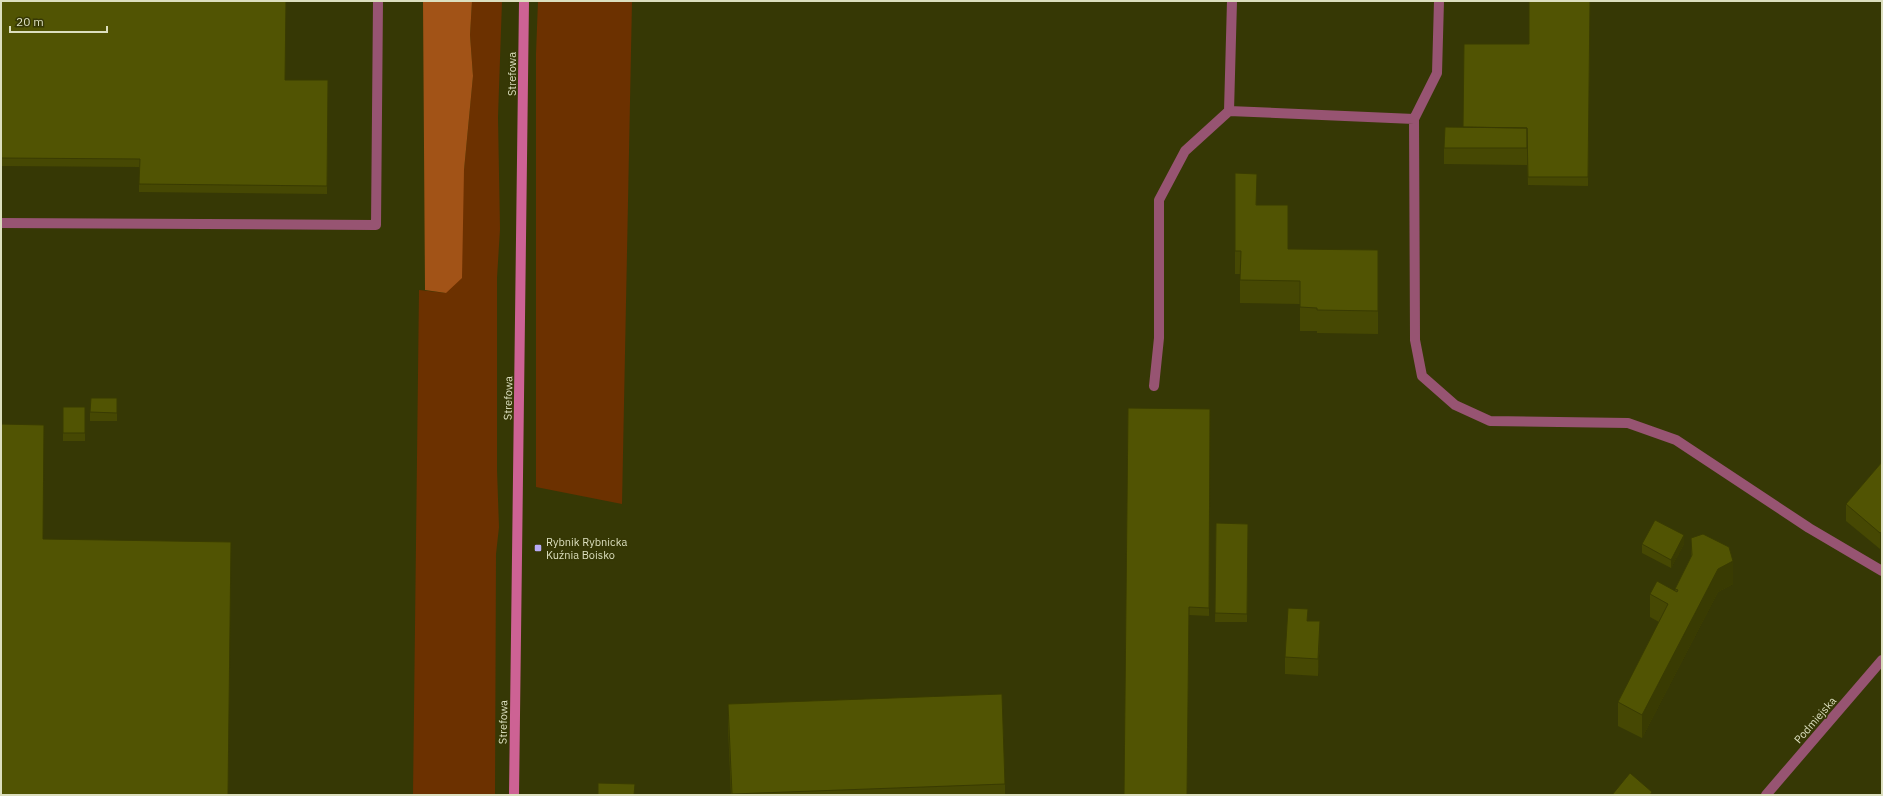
<svg xmlns="http://www.w3.org/2000/svg" width="1883" height="796" viewBox="0 0 1883 796" font-family="'IBM Plex Sans',sans-serif">
<style>
.green{fill:#6c3100}
.forest{fill:#a25317}
.lines{fill:none;stroke-linecap:round;stroke-linejoin:round}
.lane{stroke:#975472;stroke-width:10}
.secondary{stroke:#cd6294;stroke-width:10}
.wall{fill:#464803}
.shaded-wall{fill:#393b02}
.building{fill:#515403;stroke:#393b02}
.poi-dot{fill:#b9abf7;stroke:#363805;stroke-width:1.5}
.labels{text-anchor:middle;stroke-width:3;stroke-linejoin:round;paint-order:stroke}
.street-label{font-size:11px;fill:#dcdfbf;stroke:#363805}
.poi-label{font-size:11px;fill:#dcdfbf;stroke:#363805;text-anchor:start}
</style>
<rect width="100%" height="100%" fill="#363805"/>
<path class="green" d="M472 1H502L498 117 500 229 497 278V470L499 527 496 554 495 795H413L419 290 446 293 464 170 473 76 470 35Z
M538 1H632L622 504 536 487V54Z"/>
<path class="forest" d="M423 1H472L470 35 473 76 464 170 462 278 446 293 425 290Z"/>
<g class="lines">
<path class="lane" d="M1439 1 1437 73 1414 119 1415 340 1422 376 1455 405 1490 421 1628 423 1676 440 1809 528 1882 571
M1229 111 1232 1
M1 223 376 225 378 1
M1154 386 1159 338V200L1185 151 1229 111 1414 119
M1766 795 1882 660"/>
<path class="secondary" d="M514 795 524 1"/>
</g>
<path class="wall" d="M1 1 285 80H328L327 194 139 192V167L1 166Z
M1590 1 1588 186 1528 185 1527 151V165L1444 164V148L1463 127Z
M1235 173 1288 249 1378 250V334L1317 333V331H1300V304L1240 303V274H1235Z
M117 398V421H90V412Z
M63 407H85V441H63Z
M1210 409 1209 616 1189 615 1124 795Z
M1882 462 1880 549 1846 521V504Z
M1216 523 1248 524 1247 622H1215Z
M1691 538 1733 584 1718 592 1642 738 1618 726V702L1659 622 1650 617V594L1675 591V589L1691 557Z
M1642 544H1684L1671 568 1642 553Z
M1308 621 1320 638 1318 676 1285 674V657Z
M728 704 1005 784V795H731L728 727Z"/>
<path class="shaded-wall" d="M1882 531V547L1880 549V533Z
M1684 535V544L1671 568V560Z
M1733 561V584L1718 592 1642 738V715L1718 569Z
M1320 621V638L1318 676V659Z"/>
<path class="building" d="M1 1H286L285 80H328L327 186 139 184 140 159 1 158Z
M1529 1H1590L1588 177H1528L1527 128 1463 127 1464 44H1529Z
M1445 127 1527 128V148H1444Z
M1235 173 1257 174 1256 205H1288V249L1378 250V311L1317 310V308L1300 307V281L1240 280 1241 251H1235Z
M91 398H117V413L90 412Z
M63 407H85V433H63Z
M1128 408 1210 409 1209 608 1189 607 1187 795H1124Z
M1 424 44 425 43 539 231 542 228 795H1Z
M1882 462V531L1880 533 1846 504Z
M1655 520 1684 535 1671 560 1642 544Z
M1216 523 1248 524 1247 614 1215 613Z
M1703 534 1729 547 1733 561 1718 569 1642 715 1618 702 1668 604 1650 594 1657 581 1677 592 1678 590 1675 589 1692 555 1691 538Z
M1288 608 1308 609 1307 621H1320L1318 659 1285 657Z
M1002 694 1005 784 732 794 728 704Z
M1630 773 1652 792 1650 795H1612Z
M598 783 635 784 634 795H598Z"/>
<rect class="poi-dot" x="534" y="544" width="8" height="8" rx="2"/>
<g class="labels">
<g class="street-label">
<text transform="translate(512 74) rotate(-90)" y="4">Strefowa</text>
<text transform="translate(508 398) rotate(-89)" y="4">Strefowa</text>
<text transform="translate(1815 720) rotate(-49)" y="4">Podmiejska</text>
<text transform="translate(503 722) rotate(-89)" y="4">Strefowa</text>
</g>
<g class="poi-label">
<text x="546" y="546">Rybnik Rybnicka<tspan x="546" dy="13">Kuźnia Boisko</tspan></text>
</g>
</g>
<rect width="1883" height="796" fill="none" stroke="#dcdfbf" stroke-width="4"/>
<path d="M10 26v6h97v-6" fill="none" stroke="#dcdfbf" stroke-width="2"/>
<text x="16" y="26" font-size="12" fill="#dcdfbf" stroke="#363805" stroke-width="3" paint-order="stroke">20 m</text>
</svg>
